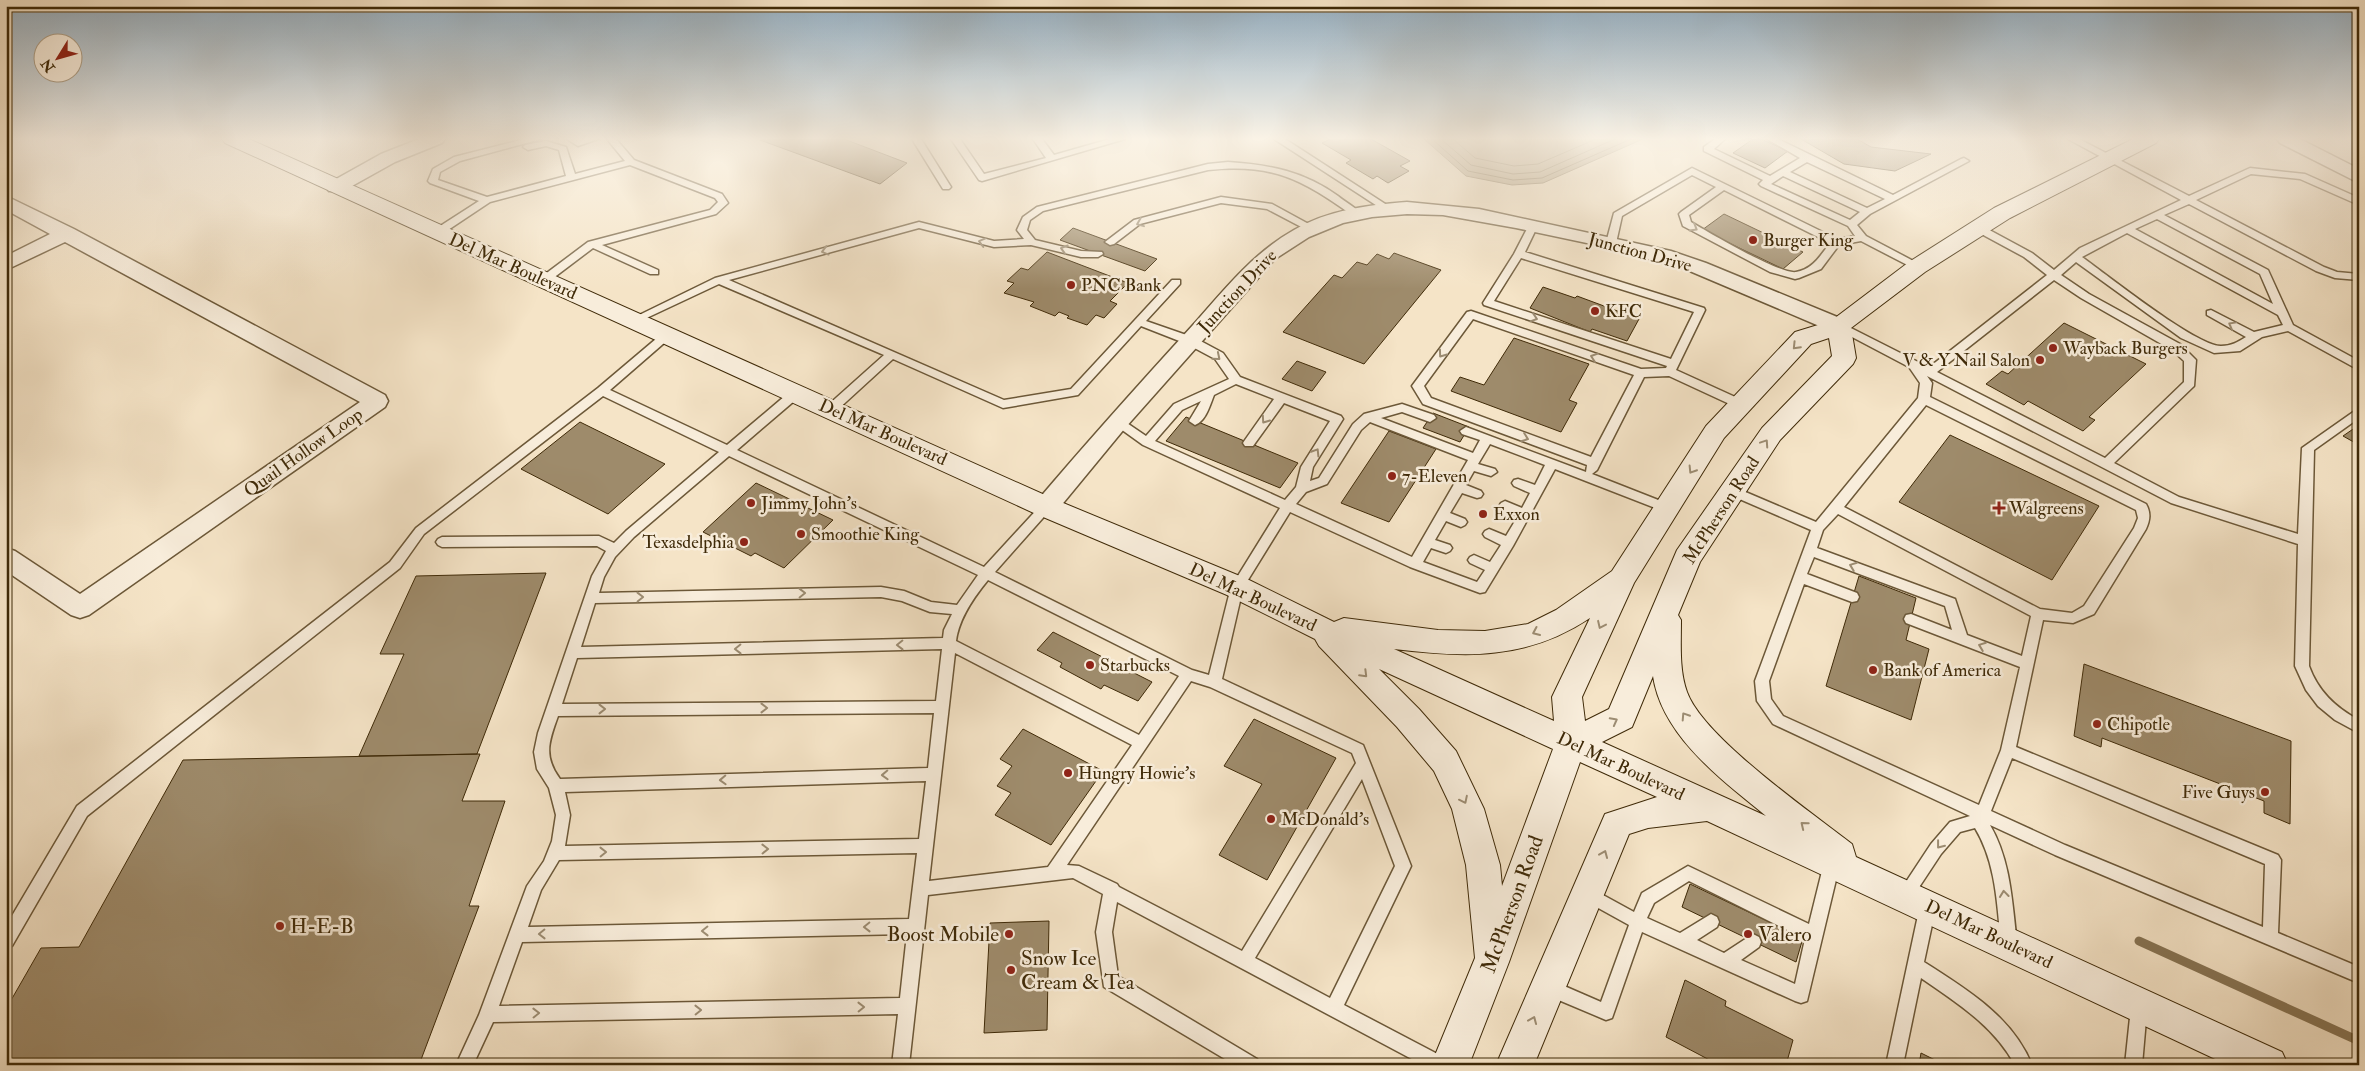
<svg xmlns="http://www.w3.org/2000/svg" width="2365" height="1071" viewBox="0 0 2365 1071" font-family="'IM FELL Double Pica',serif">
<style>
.water{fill:#b7a586;stroke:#877454}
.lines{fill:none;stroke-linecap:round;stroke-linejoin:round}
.shore{stroke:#7b6847;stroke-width:1}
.stream{stroke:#877454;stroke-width:9}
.building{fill:#9e8b6b;stroke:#3f2a08}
.lane-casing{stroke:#6c5838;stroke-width:3}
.street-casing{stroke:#6c5838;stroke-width:3}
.secondary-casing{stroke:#3f2a08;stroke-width:2}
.lane{fill:#f8eddb;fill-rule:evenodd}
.street{fill:#f8eddb;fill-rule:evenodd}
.secondary{fill:#f8eddb;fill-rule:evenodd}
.oneway{stroke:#9c8c72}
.poi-dot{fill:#8f2418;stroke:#f8eddb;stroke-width:2}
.labels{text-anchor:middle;stroke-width:5;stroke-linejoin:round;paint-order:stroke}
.poi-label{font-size:18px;fill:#3f2a08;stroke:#f8eddb;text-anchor:start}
.street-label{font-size:18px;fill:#3f2a08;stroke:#f8eddb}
.near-street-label{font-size:21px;fill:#3f2a08;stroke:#f8eddb}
.near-poi-label{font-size:21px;fill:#3f2a08;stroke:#f8eddb;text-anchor:start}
</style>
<rect width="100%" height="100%" fill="#f5e4c7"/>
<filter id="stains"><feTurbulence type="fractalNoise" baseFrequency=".004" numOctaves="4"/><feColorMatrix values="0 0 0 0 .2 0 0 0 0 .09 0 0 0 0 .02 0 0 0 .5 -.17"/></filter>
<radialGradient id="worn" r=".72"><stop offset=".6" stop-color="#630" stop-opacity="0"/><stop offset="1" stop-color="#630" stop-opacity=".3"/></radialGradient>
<path class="water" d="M1424 139H1643L1543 183 1512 185 1466 176Z"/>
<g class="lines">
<path class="shore" d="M1432 139 1468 171 1513 180 1542 178 1631 139
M1441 139 1471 165 1513 174 1540 172 1615 139
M1453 139 1475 158 1514 166 1538 164 1596 139"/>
<path class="stream" d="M2139 941 2359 1041"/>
</g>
<path class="building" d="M844 139 907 163 880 184 760 140Z
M1330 139H1371L1410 161 1400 166 1409 171 1388 183 1377 176 1373 179 1346 163 1351 160 1322 143Z
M1753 139H1761L1788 151 1765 168 1733 153Z
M1801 139H1857L1871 147 1931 154 1895 171 1844 164Z
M1724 214 1803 252 1783 269 1702 230Z
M1073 228 1157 259 1145 271 1060 240Z
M1047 252 1128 283 1110 301 1117 304 1104 318 1096 315 1087 325 1067 318 1069 316 1059 312 1055 316 1030 306 1034 302 1004 293 1014 283 1007 281 1021 268 1028 270Z
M1394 253 1441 270 1364 364 1283 332 1334 275 1342 278 1357 262 1367 265 1377 254 1389 259Z
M1543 287 1575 298 1577 296 1639 319 1627 341 1592 329 1590 332 1530 308Z
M2064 323 2146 364 2089 417 2095 420 2083 431 2028 401 2024 405 1986 384 2002 371 2008 374Z
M1514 338 1589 364 1569 400 1577 403 1561 432 1451 391 1460 377 1484 385Z
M1297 361 1326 372 1312 391 1282 379Z
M1433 413 1469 427 1460 442 1423 428Z
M1186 417 1298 463 1280 488 1166 441Z
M580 422 665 464 608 514 521 469Z
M2359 425V445L2343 436Z
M1389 431 1436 449 1389 522 1341 503Z
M1950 435 2099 506 2052 580 1899 502Z
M756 483 833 520 784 568 755 553 751 556 703 532Z
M546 573 477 754 359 756 404 654H380L416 576Z
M1859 576 1916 598 1906 640 1929 649 1911 720 1826 686Z
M1053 632 1152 682 1138 701 1104 685 1101 689 1060 667 1062 663 1037 650Z
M2084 664 2291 741 2290 824 2264 813V801L2102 738 2101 747 2074 736Z
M1254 719 1336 758 1267 880 1219 855 1262 784 1224 766Z
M1023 729 1103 771 1051 845 995 815 1011 793 997 786 1012 766 1000 759Z
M480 754 462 801H505L469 906H479L419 1065H6V1009L41 948 79 947 183 760Z
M1690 884 1803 938 1796 962 1682 907Z
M1049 921 1047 1030 984 1033 990 923Z
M1685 980 1726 1001 1725 1006 1793 1040 1786 1065H1719L1666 1037Z
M1921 1053 1945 1065H1919Z"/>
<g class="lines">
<defs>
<path id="lane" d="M525 139H541L460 161 440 172 438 180 487 197 566 176 559 150 546 146 528 150 523 147 525 145 546 141 566 147 575 174 625 161 607 139H616L634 160 722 194 728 203 716 214 602 245 658 270V274H650L593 248 548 282H540V278L588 242 710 210 718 202 715 198 630 165 490 202 442 234H434V230L479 201 430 183 428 181 433 169 454 157Z
M567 139H598L578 146Z
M912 139H921L951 187 949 189H943Z
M951 139H960L984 174 1046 158 1033 139H1042L1054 155 1110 139H1125L982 181 979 180Z
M1274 139H1285L1393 209 1388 212 1385 211Z
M1715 139H1725L1714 149 1770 176 1800 158 1767 139H1778L1893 195 1961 159 1964 158 1969 161 1870 214 1857 225 1866 236 1921 265 1922 267 1917 270 1861 241 1839 245 1821 269 1799 278 1795 279 1770 272 1683 226 1679 214 1681 212 1716 187 1692 175 1622 216 1616 243 1611 246 1607 245 1606 243 1614 213 1692 168 1837 239 1855 236 1848 226 1761 186 1759 184 1763 180 1704 151V147ZM1807 162 1885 199 1867 208 1790 172ZM1783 176 1860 212 1850 220 1771 184ZM1724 190 1830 243C1820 256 1813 269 1796 272 1781 275 1708 232 1691 222L1689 215Z
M2068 139H2079L2189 196 2250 168 2305 174 2359 198V205L2300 179 2251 174 2196 200 2324 267 2337 272 2359 274V280L2335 278 2316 271 2189 204 2164 215 2268 270 2293 325 2359 361V370L2288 331 2262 337 2240 351 2214 353 2181 338 2076 262 2061 275 2089 294 2180 344 2196 360 2194 386 2114 463 2179 497 2298 534 2302 448 2359 408V418L2314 450 2309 666C2318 691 2336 708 2359 720V733L2335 720 2318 706 2306 690 2295 666 2298 544 2171 503 1927 376 1932 383 1930 397 2146 504C2151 513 2150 520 2146 529L2094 614 2073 623 2043 620 2016 747 2278 855 2281 860 2278 933 2359 967V983L2055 855 1990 825C2011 861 2012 903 2017 943L2015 948 2009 951 2003 948 2001 943C1997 903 1996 863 1975 828L1960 832 1941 854 1910 901 1905 903 1900 901 1897 896 1900 891 1931 844 1950 822 1970 816 1773 724 1757 701 1755 681 1811 530 1728 494 1726 491 1728 488H1736L1816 522 1918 398 1920 383 1909 367 1835 328 1834 326 1835 324H1843L1924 365H1932L2047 275 2024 257 1974 230V226H1982L2032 253 2054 270 2080 248 2181 200ZM2157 219 2260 274 2273 304 2135 229ZM2127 233 2278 315 2283 325 2254 332 2211 310 2207 311V315L2246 337C2238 342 2231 346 2221 346 2196 346 2107 275 2082 257ZM2054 280 2081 298 2172 350 2184 361V382L2105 458 1937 372ZM1926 405 2136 510 2138 518 2134 528 2084 606 2072 613 2040 609 1844 507ZM1838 514 2031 616 2022 656 1967 635 1955 599 1817 548 1823 530ZM1814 557 1945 606 1952 630 1911 614 1906 615 1904 619 1906 623 2020 667 2001 750 1979 805 1783 716 1771 699 1769 681 1804 584 1852 602 1857 601 1859 597 1857 593 1807 574ZM2012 758 2265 864 2263 927 2065 845 1991 811Z
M1228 162C1271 165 1303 171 1338 196 1345 202 1354 206 1360 213L1355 216 1352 215C1301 179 1272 163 1208 170L1043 211 1030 220 1027 230 1035 240 1081 251 1102 252 1103 254 1098 257H1081L1031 245 994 247 919 228 729 280 1004 400 1071 389 1172 280H1180V284L1146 321 1195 338 1223 353 1240 377 1341 416 1343 419 1313 467 1310 481 1319 478 1353 424 1364 414 1402 404 1434 415 1436 418 1430 422 1402 412 1381 418 1473 453 1480 440 1462 434 1460 431 1466 427 1586 472 1587 465 1423 404 1412 386 1467 312 1471 311 1641 369 1666 368 1667 366 1484 305 1483 303 1514 254 1530 223 1533 222 1538 225 1525 252 1704 308 1705 310 1676 370 1744 401 1746 404 1744 407H1736L1669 376 1644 377 1597 470 1592 474 1671 505 1673 508 1671 511H1663L1555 469 1513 546 1485 592 1480 593 1410 567 1290 512 1243 588 1222 679 1363 745 1411 866 1344 1005 1447 1059 1449 1065H1423L1117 902 1112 932 1118 976 1257 1059 1259 1065H1235L1104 987 1096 932 1103 894 1073 878 928 895 909 1065H892L898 1014 493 1022 473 1065H456L479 1015 527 886 544 861 552 841 556 815 549 788 537 769 534 752 538 733 592 576 606 551 597 546 442 547 438 545 436 542 438 539 442 537 599 536 614 543 626 531 719 452 603 396 424 534 400 568 87 816 12 946 6 949V926L77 806 390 562 416 528 598 388 663 333H671L672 335 671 337 610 390 727 445 792 390H800L802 393 800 396 737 450 984 567 1042 504H1050L1052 507 1050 510 995 572 1192 670 1209 675 1231 587 1280 508 1143 445 1111 422 1117 418 1121 419 1146 436 1174 404 1229 379 1215 359 1187 344 1141 326 1078 395 1003 408 893 359 835 412 831 413 825 409 827 406 884 355 719 284 638 322H630L629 320 715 278 919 222 994 241 1024 239 1017 230 1023 217 1037 207 1208 164ZM1521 258 1694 312 1671 359 1494 301ZM1473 319 1634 375 1591 457 1431 398 1424 386ZM1236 384 1274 399 1245 440 1243 443 1245 446H1253L1284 403 1330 421 1301 467 1296 487 1285 500 1155 441 1182 410 1201 401 1189 421 1195 425C1206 421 1210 405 1214 395ZM1370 422 1468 460 1412 557 1296 504 1306 492 1327 484 1361 430ZM1490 444 1545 465 1535 485 1518 479 1514 480 1512 483 1514 486 1530 493 1522 508 1505 501 1501 503 1499 506 1501 509 1518 516 1506 536 1489 529 1485 531 1483 534 1485 537 1501 545 1490 562 1474 555 1470 557 1468 560 1470 563 1485 570 1477 582 1423 562 1431 548 1446 553 1450 551 1452 548 1450 545 1435 540 1446 521 1461 527 1465 525 1467 522 1465 519 1450 513 1462 493 1477 498 1481 497 1483 494 1481 491 1466 485 1474 471 1491 476 1497 472 1495 469 1478 464ZM729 456 978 575 957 605 931 602 904 591 881 587 599 593 604 577 615 557 634 537ZM988 580 1179 676 1139 735 956 641C959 618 974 597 988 580ZM881 597 902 601 930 612 952 614 944 630 943 638 581 647 595 603ZM942 649 936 701 562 704 577 658ZM955 653 1132 745 1048 867 929 881ZM1191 681 1210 687 1352 753 1356 763 1242 951 1119 887 1117 884 1079 866 1067 865ZM934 713 928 768 560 779C543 756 549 741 558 716ZM1362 779 1395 866 1330 998 1255 958ZM926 781 919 839 565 846 570 815 565 792ZM917 853 909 919 528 927 541 890 559 860ZM907 934 900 998 499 1006 522 942Z
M1221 197 1272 204 1316 228 1315 230H1307L1267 209 1221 203 1140 224 1114 244 1110 245 1105 242 1134 220Z
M1832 856 1837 858 1840 863 1807 1001 1801 1003 1795 1001 1642 932 1612 1018 1606 1020 1542 993 1540 987 1542 981 1548 979 1601 1002 1629 925 1582 899 1579 894 1582 889 1587 887 1592 889 1634 912 1642 893 1688 866 1809 924 1824 863 1827 858ZM1689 881 1805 939 1795 984 1741 960 1759 947 1761 942 1759 937 1753 934 1724 953 1697 940 1717 927 1719 922 1717 917 1711 914 1680 933 1647 918 1654 903Z
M1928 899 1934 901 1936 906 1924 962C1966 989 2012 1016 2032 1065H2015C1993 1025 1957 1003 1921 978L1903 1065H1886L1920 906 1922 901Z
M2139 1000 2145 1002 2147 1008 2142 1065H2125L2131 1008 2133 1002Z"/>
<path id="street" d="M419 139H445L442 143 395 162 343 191H329L326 187 329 183 381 154Z
M2277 139H2300L2359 169V183L2280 143Z
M6 196 74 229 385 395 388 401 385 407 89 615 80 618 71 615 6 571V548L15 551 80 594 360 402 65 242 6 270V256L50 234 6 210Z
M1407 202 1479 209 1671 251 1706 263 1847 321 1850 326 1847 331 1839 333 1831 331 1685 269 1601 246 1516 228 1443 215 1407 214 1372 217 1343 223 1309 237 1275 259 1125 428 1055 513 1046 516 1037 513 1034 507 1037 501C1088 441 1140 383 1193 325 1224 290 1253 253 1294 230 1328 210 1368 205 1407 202Z"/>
<path id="secondary" d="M222 139H249L1056 500 1247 579 1334 622 1344 618 1438 630 1485 631 1528 624 1556 610 1612 571 1706 426 1795 332 1831 321 1909 262 1994 208 2133 139H2159L2156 143 2010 218 1925 272 1851 328 1856 358 1853 364 1780 440 1700 562 1678 615 1681 620C1681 644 1679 670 1687 692 1703 737 1812 813 1852 844L1856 857 2282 1052 2288 1065H2228L1707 821 1648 828 1629 834 1534 1065H1496L1605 814 1657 797 1580 762 1509 962 1469 1065H1431L1475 958 1466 865 1452 809 1434 771 1397 727 1319 646 1315 639 1227 595 1036 514 225 143ZM1829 338 1832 356 1762 428 1677 550 1609 709 1585 721 1582 697 1634 583 1724 438 1811 344ZM1590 618 1552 697 1554 721 1394 649C1466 658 1527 660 1590 618ZM1379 669 1553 749 1502 886 1500 865 1484 809 1456 751 1419 709ZM1653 676C1662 736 1722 780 1766 816L1602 742 1632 727Z"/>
</defs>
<use href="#lane" class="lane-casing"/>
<use href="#street" class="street-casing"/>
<use href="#secondary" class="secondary-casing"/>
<use href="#lane" class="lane"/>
<use href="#street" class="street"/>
<use href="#secondary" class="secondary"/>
</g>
<defs><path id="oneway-chevron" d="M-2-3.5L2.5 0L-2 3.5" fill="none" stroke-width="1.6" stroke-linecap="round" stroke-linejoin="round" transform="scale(1.25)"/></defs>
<g class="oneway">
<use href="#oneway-chevron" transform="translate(1140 223) rotate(158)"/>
<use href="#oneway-chevron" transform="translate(1694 228) rotate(31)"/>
<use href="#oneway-chevron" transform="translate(982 242) rotate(-165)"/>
<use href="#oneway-chevron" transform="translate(1064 249) rotate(-163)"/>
<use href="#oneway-chevron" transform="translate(825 251) rotate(165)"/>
<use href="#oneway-chevron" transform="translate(1534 318) rotate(18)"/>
<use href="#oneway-chevron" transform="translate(2232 325) rotate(-151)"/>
<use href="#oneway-chevron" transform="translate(1796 346) rotate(134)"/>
<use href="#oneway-chevron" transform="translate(1442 354) rotate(126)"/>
<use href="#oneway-chevron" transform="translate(1217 357) rotate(40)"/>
<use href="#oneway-chevron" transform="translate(1594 357) rotate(-161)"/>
<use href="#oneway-chevron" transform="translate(1265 420) rotate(125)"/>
<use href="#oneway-chevron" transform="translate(1525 438) rotate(20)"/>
<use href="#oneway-chevron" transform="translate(1765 443) rotate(-56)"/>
<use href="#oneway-chevron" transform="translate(1316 452) rotate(-58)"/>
<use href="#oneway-chevron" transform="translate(1692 470) rotate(122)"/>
<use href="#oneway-chevron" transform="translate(1853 566) rotate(-159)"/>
<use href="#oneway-chevron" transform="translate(802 593) rotate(-1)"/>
<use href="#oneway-chevron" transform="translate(640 597) rotate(-1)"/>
<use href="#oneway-chevron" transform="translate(1601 625) rotate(115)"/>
<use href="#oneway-chevron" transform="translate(1536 632) rotate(156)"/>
<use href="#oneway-chevron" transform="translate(900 645) rotate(179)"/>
<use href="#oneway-chevron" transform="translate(1982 646) rotate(-159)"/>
<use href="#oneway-chevron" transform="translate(738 649) rotate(179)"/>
<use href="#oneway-chevron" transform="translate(1364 674) rotate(45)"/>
<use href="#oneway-chevron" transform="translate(764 708)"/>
<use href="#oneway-chevron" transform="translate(602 709)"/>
<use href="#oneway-chevron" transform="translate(1685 716) rotate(-123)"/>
<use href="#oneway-chevron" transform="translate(1614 721) rotate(-28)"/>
<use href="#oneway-chevron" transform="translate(885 775) rotate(178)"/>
<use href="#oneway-chevron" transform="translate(723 780) rotate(178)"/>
<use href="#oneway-chevron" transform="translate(1464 800) rotate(64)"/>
<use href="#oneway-chevron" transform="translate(1804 825) rotate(-141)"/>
<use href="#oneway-chevron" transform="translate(1940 845) rotate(128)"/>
<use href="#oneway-chevron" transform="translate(765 849) rotate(-1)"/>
<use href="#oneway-chevron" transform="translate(603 852) rotate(-1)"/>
<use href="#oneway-chevron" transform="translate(1604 854) rotate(-67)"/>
<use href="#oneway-chevron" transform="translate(2004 894) rotate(-96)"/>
<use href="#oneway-chevron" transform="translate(867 927) rotate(179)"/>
<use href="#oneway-chevron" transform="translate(705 931) rotate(179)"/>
<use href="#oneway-chevron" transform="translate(542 934) rotate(179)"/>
<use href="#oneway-chevron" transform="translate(861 1007) rotate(-1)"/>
<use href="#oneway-chevron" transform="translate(698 1010) rotate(-1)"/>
<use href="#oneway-chevron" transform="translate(536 1013) rotate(-1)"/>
<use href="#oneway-chevron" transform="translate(1533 1020) rotate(-67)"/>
</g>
<linearGradient id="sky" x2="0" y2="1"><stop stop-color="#94aec1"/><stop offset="0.48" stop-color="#faf3e6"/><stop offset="1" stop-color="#faf3e6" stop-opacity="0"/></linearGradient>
<rect width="2365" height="289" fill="url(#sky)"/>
<g class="poi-dot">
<circle cx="1753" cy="240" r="5"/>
<circle cx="1071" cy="285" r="5"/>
<circle cx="1595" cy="311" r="5"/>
<circle cx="2053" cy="348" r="5"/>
<circle cx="2040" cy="360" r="5"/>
<circle cx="1392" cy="476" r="5"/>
<circle cx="751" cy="503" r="5"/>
<path d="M1996.5 500.5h5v5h5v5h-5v5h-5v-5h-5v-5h5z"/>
<circle cx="1483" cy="514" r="5"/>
<circle cx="801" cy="534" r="5"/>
<circle cx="744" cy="542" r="5"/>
<circle cx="1090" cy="665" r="5"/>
<circle cx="1873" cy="670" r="5"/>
<circle cx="2097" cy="724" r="5"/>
<circle cx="1068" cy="773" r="5"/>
<circle cx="2265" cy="792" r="5"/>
<circle cx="1271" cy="819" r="5"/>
<circle cx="280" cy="926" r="5"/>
<circle cx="1009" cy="934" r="5"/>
<circle cx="1748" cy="934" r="5"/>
<circle cx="1011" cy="970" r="5"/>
</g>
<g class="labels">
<g class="poi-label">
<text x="1763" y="246">Burger King</text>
<text x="1081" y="291">PNC Bank</text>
<text x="1605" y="317">KFC</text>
<text x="2063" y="354">Wayback Burgers</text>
<text x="2030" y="366" text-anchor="end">V &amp; Y Nail Salon</text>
<text x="1402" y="482">7-Eleven</text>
<text x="761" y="509">Jimmy John's</text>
<text x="2009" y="514">Walgreens</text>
<text x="1493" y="520">Exxon</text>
<text x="811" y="540">Smoothie King</text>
<text x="734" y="548" text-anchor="end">Texasdelphia</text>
<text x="1100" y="671">Starbucks</text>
<text x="1883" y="676">Bank of America</text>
<text x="2107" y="730">Chipotle</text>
<text x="1078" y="779">Hungry Howie's</text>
<text x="2255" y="798" text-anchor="end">Five Guys</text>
<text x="1281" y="825">McDonald's</text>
</g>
<g class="street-label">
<text transform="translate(1640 252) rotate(15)" y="6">Junction Drive</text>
<text transform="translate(513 266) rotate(24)" y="6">Del Mar Boulevard</text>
<text transform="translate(1237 291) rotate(-47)" y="6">Junction Drive</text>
<text transform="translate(883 432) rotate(24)" y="6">Del Mar Boulevard</text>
<text transform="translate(303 452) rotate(-35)" y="6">Quail Hollow Loop</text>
<text transform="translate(1721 510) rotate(-57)" y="6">McPherson Road</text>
<text transform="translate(1253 597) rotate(25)" y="6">Del Mar Boulevard</text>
<text transform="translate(1621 766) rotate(25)" y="6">Del Mar Boulevard</text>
<text transform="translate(1989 934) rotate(25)" y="6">Del Mar Boulevard</text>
</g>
<g class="near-street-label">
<text transform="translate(1512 904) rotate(-70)" y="7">McPherson Road</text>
</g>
<g class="near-poi-label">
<text x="290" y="933">H-E-B</text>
<text x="999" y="941" text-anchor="end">Boost Mobile</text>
<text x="1758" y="941">Valero</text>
<text x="1021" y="965">Snow Ice<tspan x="1021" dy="24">Cream &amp; Tea</tspan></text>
</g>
</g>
<rect width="2365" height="1071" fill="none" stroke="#f5e4c7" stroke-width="25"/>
<rect x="8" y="8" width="2350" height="1056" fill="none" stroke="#3f2a08" stroke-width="2.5"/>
<rect x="12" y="12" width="2340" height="1046" fill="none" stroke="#3f2a08"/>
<g transform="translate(58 58) rotate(233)"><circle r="24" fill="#f8eddb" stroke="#ae9f87"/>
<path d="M0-4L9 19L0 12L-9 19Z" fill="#8f2418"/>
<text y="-8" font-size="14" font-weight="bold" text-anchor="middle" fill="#3f2a08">N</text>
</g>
<rect width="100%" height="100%" filter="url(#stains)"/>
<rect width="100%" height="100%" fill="url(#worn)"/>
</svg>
